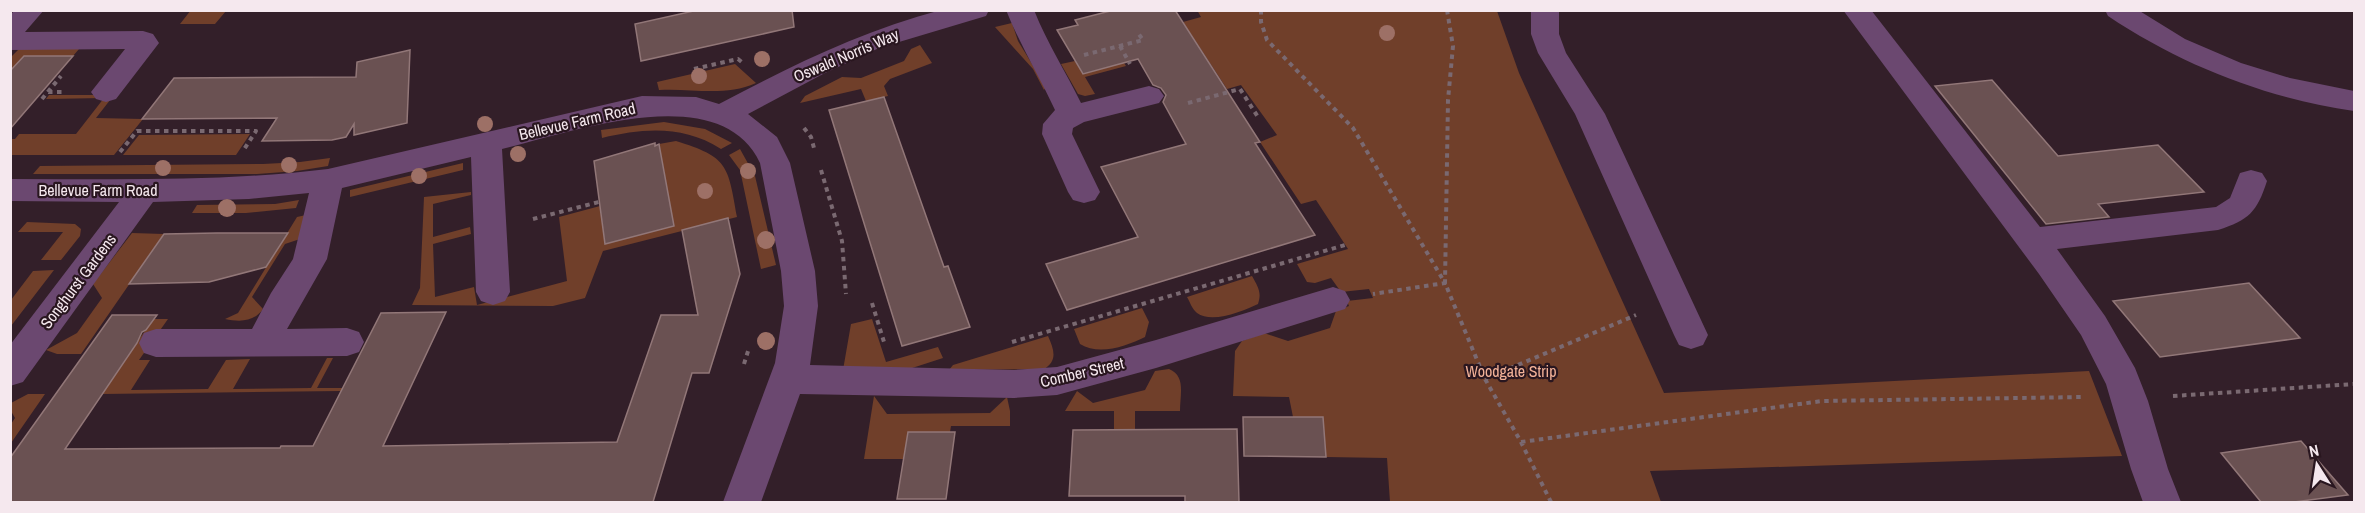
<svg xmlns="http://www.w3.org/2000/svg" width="2365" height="513" viewBox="0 0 2365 513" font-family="'Archivo Narrow',sans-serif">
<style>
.green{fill:#703f2a}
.building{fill:#6a5152;stroke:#927778;stroke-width:1.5}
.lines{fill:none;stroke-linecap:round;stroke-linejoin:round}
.path{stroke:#7a6971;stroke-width:4;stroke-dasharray:4.5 4.5;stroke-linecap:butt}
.minor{fill:#6b4870;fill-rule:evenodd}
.tree{fill:#9d7066}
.labels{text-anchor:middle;stroke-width:4.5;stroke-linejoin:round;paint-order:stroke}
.street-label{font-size:16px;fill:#f5e8ee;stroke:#29161f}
.park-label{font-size:16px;fill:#f3b298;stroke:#29161f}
</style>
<rect width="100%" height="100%" fill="#331f29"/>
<path class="green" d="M191 10H226V11L215 24H180Z
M1197 10 1497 11 1519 73 1664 393 2089 371 2122 456 1650 471 1661 502H1390L1387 458 1326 457 1293 417 1289 397 1233 396 1235 351 1242 341 1264 333 1288 341 1330 328 1336 311 1349 306 1347 301 1373 298 1369 289 1341 292 1331 278 1315 283 1307 282 1297 264 1348 249 1316 200 1301 204 1260 142 1277 135 1241 85 1227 89 1183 22 1201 17Z
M1012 23 1018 41 1046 87 1044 90 1033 69 995 27Z
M920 45 932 63 890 79 884 86 888 96 866 101 861 89 800 103 805 96 842 77 861 78 904 61 911 49Z
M19 49H79L73 56H24L11 71V57Z
M1116 50 1126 66 1085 77 1095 94 1085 96 1078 94 1061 64 1075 61 1083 74 1112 66Z
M735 64 756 83C725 97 692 88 659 90L657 82Z
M49 95H114L96 118 143 119 114 155H11V139H15L19 134H76L104 98 46 99Z
M664 122 705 129 732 143 721 149C683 125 644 128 602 138L601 130Z
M250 134 236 155H123L139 135Z
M676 141C728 157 728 165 737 217L603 251 585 298 553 306 412 305 420 288 424 197 471 192V195L433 204V237L470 227 471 234 433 244 435 297 474 287 477 305 567 281 559 217 600 206 605 244 658 230 650 180 665 176 659 144Z
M740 149 755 176 776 265 761 269 740 170 729 155Z
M330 158 328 166 297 171 257 174H33L40 166 263 164 300 162Z
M463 163V170L350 197V190Z
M299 200 296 208 246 213H192L197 205 275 204Z
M306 215 300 239 285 244 252 297 263 309C254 322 240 322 225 319L238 313 297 217Z
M27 222 75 224 81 229 80 236 61 260H41L63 232H18Z
M132 233 164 234 81 354H57L46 350 77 333 102 298 93 284Z
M54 270 11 326V300L33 271Z
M1252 276C1258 287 1262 292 1258 304 1243 311 1212 324 1197 313 1192 309 1190 302 1187 297Z
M1142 308 1149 322 1145 337C1127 346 1099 356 1080 344L1074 329Z
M153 319H168L139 360H150L131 390 208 389 226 360 250 359 233 389 311 388 327 358H333L317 388H343L341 391 102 394Z
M872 319 886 362 938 347 943 358 906 370H843L851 324Z
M1048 336C1054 350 1058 360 1044 369L949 370 953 365Z
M1169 369C1186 376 1180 394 1180 411H1135V430H1114V411H1065L1077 391 1093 403 1145 390 1155 371Z
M28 394H45L11 443V424L15 418 11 411V403Z
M874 396 887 414 990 413 1007 397 1010 411V426H951L950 432 904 459H864Z"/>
<path class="building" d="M698 10H792L794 27 641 61 635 24Z
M1114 10H1175L1260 142 1255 143 1315 235 1067 310 1046 264 1138 237 1101 167 1186 144 1163 102 1166 95 1161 88 1153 85 1138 59 1083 74 1057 30 1078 25 1075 20Z
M410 50 407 123 354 135V124L346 137 332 140 262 141 277 118 142 119 174 78 356 77 357 62Z
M24 56H73L10 129V71Z
M1992 80 2058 156 2158 145 2204 192 2098 204 2109 217 2046 224 1935 86Z
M884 97 944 267 948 266 970 327 902 346 829 110Z
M655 143V146L659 144 674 226 605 244 594 161Z
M728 218 740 274 709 373H692L653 502H10V458L112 315H157L146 330 142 332 137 343 65 449 280 448 281 446H313L381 313 446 312 383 446 617 442 661 315H698L682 230Z
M217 233H288L266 267 209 282 129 284 164 234Z
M2249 283 2300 338 2160 357 2113 301Z
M1243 417H1323L1326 457 1244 456Z
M1237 429 1239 502H1185V496H1069L1073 430Z
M908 432H955L946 499H897Z
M2301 441 2348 495 2294 502H2261L2221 453Z"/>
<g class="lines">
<path class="path" d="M1261 10V22L1267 40 1353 128 1445 283 1373 294
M1447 10 1453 46 1448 100 1445 283 1485 379 1521 442 1551 502
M1120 46 1130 64
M1084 55 1143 40 1138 33
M694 69 738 59 744 64
M48 92H65
M42 99 61 76
M1188 103 1240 89 1258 117
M804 128 811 137 814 148
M120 152 137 131H256L243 151
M821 170 842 241 846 294
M533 219 599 202
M872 303 884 342
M1012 342 1345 245
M744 364 749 348
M1485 379 1636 315
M2173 396 2354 384
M1521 442 1822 401 2084 397"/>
<path class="minor" d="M15 10H44L25 32 143 31 153 34 159 43 116 99 106 102 96 99 91 92 125 49 10 50V15Z
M941 10H989L986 16 879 48 823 74 748 114 777 137 790 163 815 271 818 306 810 365 1014 370 1057 367 1156 340 1333 287 1345 291 1350 300 1345 309 1156 368 1057 395 1014 398 800 394 761 502H723L775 363 784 306 781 271 760 163C720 77 570 133 502 149L510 292 505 301 493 305 481 301 476 292 471 157 342 188 327 259 287 329 347 328 359 332 364 342 359 352 347 356 156 357 144 353 139 343 144 333 156 329H252L271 293 293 259 309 193 249 199 153 202 23 382 10 386V345L119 202 10 201V179C117 179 222 182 328 169L642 96 696 97 719 104C791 66 861 31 941 10Z
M1006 10H1034C1047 43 1066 72 1081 103L1149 86 1159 89 1164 96 1159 103 1084 122 1073 128 1072 134 1100 192 1095 200 1084 203 1073 200 1068 192 1042 134 1043 124 1055 110C1039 76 1020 45 1006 10Z
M1531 10H1559V34L1566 53 1605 114 1708 335 1703 345 1691 349 1679 345 1674 335 1575 114 1538 53 1531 34Z
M1843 10H1871L2040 227 2216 207 2230 198 2240 173 2251 170 2262 173 2267 181C2257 212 2249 220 2218 230L2057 249 2105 316 2135 368 2148 401 2168 469 2181 502H2143L2131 469 2106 384 2081 335 2039 274Z
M2105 10H2138L2185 39 2241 63 2290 78 2354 91V111C2266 98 2183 66 2108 16Z"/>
</g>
<g class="tree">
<circle cx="1387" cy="33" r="8"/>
<circle cx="762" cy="59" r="8"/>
<circle cx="699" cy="76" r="8"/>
<circle cx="485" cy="124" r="8"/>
<circle cx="518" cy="154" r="8"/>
<circle cx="289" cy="165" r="8"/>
<circle cx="163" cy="168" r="8"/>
<circle cx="748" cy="171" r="8"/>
<circle cx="419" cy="176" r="8"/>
<circle cx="705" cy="191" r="8"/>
<circle cx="227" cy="208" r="9"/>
<circle cx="766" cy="240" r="9"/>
<circle cx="766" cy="341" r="9"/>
</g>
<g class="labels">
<g class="street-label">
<text transform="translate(846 55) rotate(-23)" y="6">Oswald Norris Way</text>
<text transform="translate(577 121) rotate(-13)" y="6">Bellevue Farm Road</text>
<text x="98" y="196">Bellevue Farm Road</text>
<text transform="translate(78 281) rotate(-53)" y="6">Songhurst Gardens</text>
<text transform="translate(1082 372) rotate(-13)" y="6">Comber Street</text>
</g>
<g class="park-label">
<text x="1511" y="377">Woodgate Strip</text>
</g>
</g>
<rect width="2365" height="513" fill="none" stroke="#f5e8ee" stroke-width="24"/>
<g transform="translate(2317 465) rotate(348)" stroke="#29161f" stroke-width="4.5" paint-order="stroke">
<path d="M0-4.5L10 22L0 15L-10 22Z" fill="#f5e8ee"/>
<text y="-9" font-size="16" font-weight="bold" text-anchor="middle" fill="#f5e8ee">N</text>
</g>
</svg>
